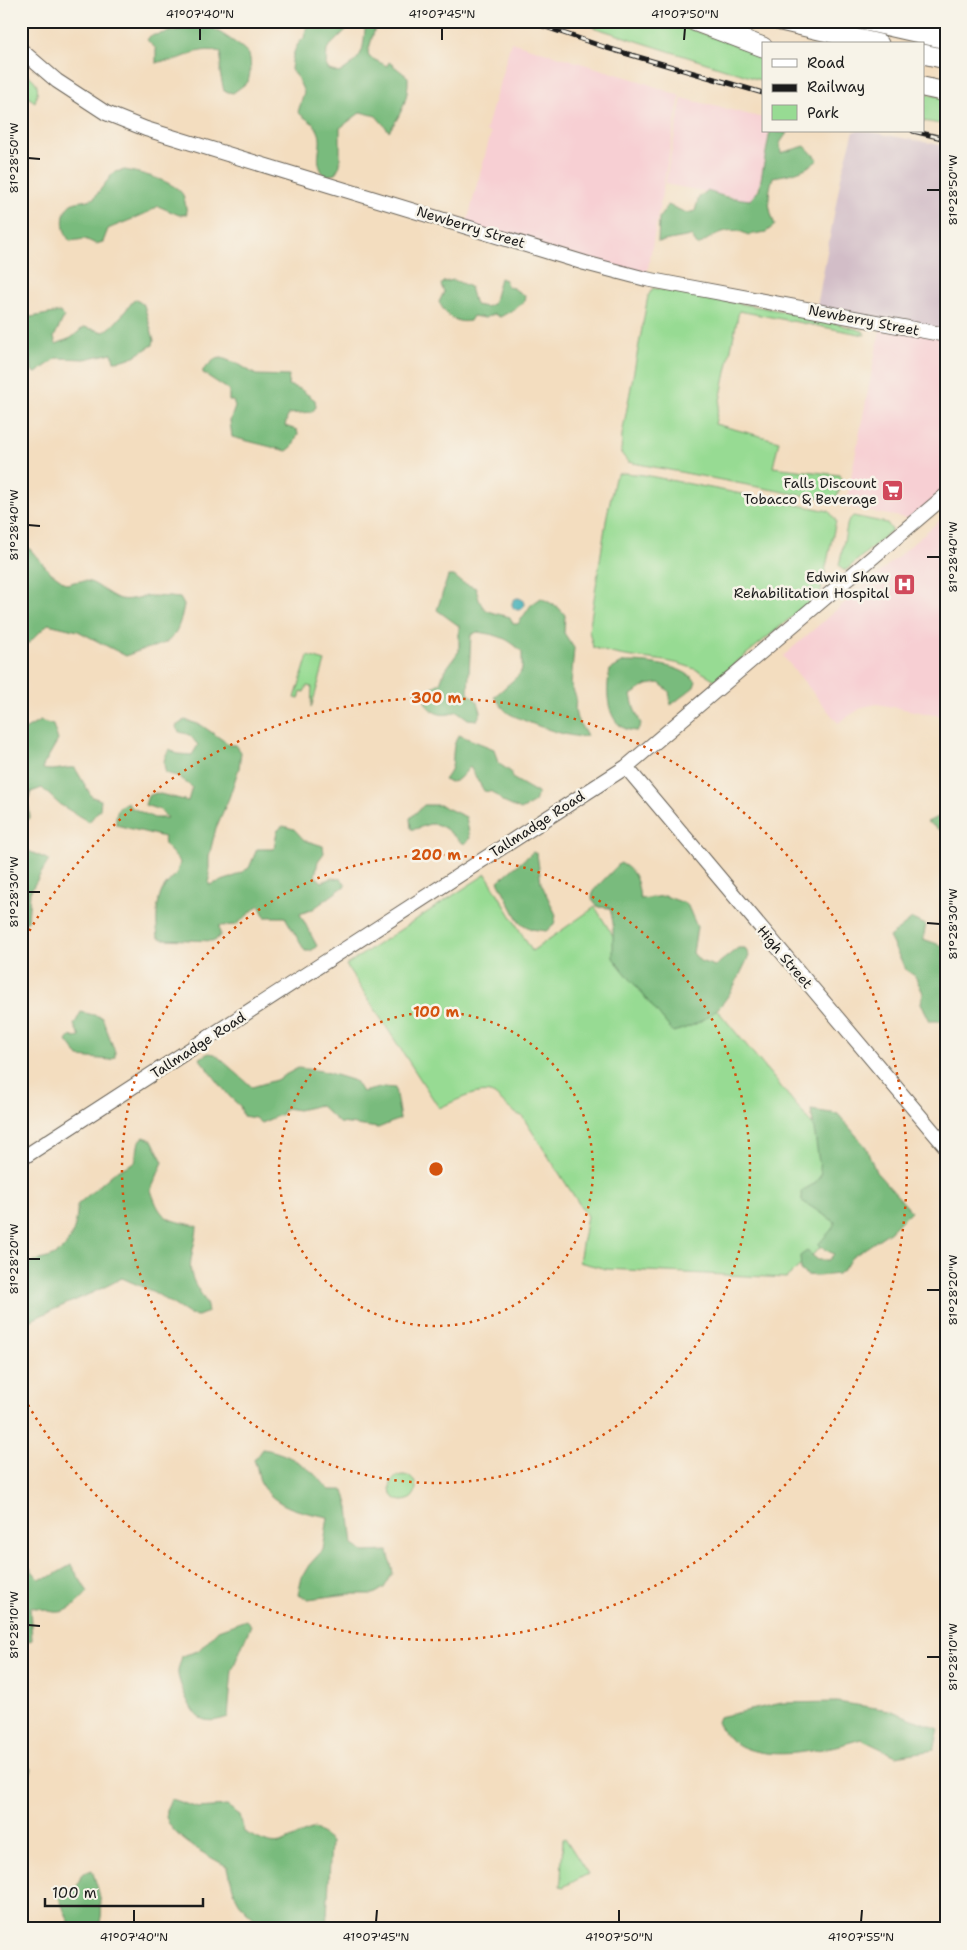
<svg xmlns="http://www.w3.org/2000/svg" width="967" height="1950" viewBox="0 0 967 1950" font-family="'Shantell Sans',sans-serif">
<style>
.built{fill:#f7cfd3}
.industrial{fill:#d2bdc7}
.green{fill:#97db93;stroke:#5a7c58}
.forest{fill:#79bb7d;stroke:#4a6c4c}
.water{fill:#3cadb6;stroke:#2c6469}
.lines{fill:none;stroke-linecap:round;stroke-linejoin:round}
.secondary-casing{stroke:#676055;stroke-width:16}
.highway-casing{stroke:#676055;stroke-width:21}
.secondary{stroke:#fff;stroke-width:14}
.highway{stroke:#fff;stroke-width:19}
.rail-casing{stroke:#1c1c1c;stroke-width:5}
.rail{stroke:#f7f3e8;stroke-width:3;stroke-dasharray:9;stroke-linecap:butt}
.ticks{fill:none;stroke:#1c1c1c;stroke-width:2}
.ring{fill:none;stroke:#d4530e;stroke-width:2.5;stroke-dasharray:2.5 5}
.labels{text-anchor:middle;stroke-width:5;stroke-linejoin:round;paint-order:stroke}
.street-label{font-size:14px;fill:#1c1c1c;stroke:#f7f3e8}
.poi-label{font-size:14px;fill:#1c1c1c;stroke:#f7f3e8;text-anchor:end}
.centre{fill:#d4530e;stroke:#f7f3e8;stroke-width:2.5}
.ring-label{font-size:15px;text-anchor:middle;font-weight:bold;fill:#d4530e;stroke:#f7f3e8;stroke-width:5;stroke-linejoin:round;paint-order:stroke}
.neatline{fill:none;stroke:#1c1c1c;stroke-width:2}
.ticks-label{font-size:12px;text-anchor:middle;fill:#1c1c1c}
</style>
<rect width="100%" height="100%" fill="#f7f3e8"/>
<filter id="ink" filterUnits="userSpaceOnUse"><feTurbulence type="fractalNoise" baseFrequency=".02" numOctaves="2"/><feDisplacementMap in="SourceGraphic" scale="10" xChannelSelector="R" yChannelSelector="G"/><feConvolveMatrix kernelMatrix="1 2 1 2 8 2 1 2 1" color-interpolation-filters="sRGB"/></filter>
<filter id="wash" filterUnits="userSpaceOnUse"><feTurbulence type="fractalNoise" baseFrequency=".0096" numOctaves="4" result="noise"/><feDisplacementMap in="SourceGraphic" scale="20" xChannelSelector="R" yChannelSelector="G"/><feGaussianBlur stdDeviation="1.12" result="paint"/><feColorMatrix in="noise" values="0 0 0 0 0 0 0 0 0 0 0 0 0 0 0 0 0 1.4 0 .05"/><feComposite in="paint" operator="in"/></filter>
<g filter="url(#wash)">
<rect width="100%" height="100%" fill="#f3ddbf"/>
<path class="built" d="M511 42 643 82 680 96 646 279 466 226 491 133 486 131Z
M682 98 763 118V131H769L760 181 754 201 665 184Z
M881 325 946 337V492L911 519 845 507Z
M946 515V717L877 704 863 707 838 723 783 656Z"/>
<path class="industrial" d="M854 131H865L946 146V333L817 306 841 177Z"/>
<path class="green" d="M574 21H668L763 55V81Z
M21 69C36 82 41 82 35 102L21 92Z
M923 93 946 98V125L923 121Z
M653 288 810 316 863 331 865 335 739 311 715 424 779 441 773 467 839 475 843 479 837 497 829 499 789 493 628 462 621 453 622 435 648 296Z
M624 473 644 475 829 511 836 521 820 594 715 680C672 651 635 665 593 647L589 631 607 515 615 478 618 474Z
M853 516 887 523 892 530 846 570H843L839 565 840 561 848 521Z
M308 656 325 661 311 708 312 687 307 686 304 692 301 691 299 699 295 698Z
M486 874 532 951 595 907 615 939 640 917 875 1200 786 1278 606 1269 579 1262 587 1216 522 1116C512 1113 505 1104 497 1097 484 1084 454 1102 439 1108L346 965Z
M390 1488a13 13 0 1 1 26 0a13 13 0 1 1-26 0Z
M565 1838 588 1874 563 1887 560 1886 561 1879 563 1839Z"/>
<path class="forest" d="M184 21C188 21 195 20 199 21 207 24 248 49 249 55 252 63 250 74 248 82L233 93 224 91 220 73 221 52C201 47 193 54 175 60 169 62 163 60 156 63V49L147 40 150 36 183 29Z
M308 21H349L348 28 327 49 326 65 329 70 339 73C367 55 362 51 366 21H377L368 52 369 57 387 66 389 62 408 77C409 98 401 115 389 131L376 116 361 112 340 128V165L335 174 325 176C311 159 325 146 318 131 314 121 304 119 298 112L304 92 297 77 291 70C292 58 294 45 304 38Z
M770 131 787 133 780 143 781 153 805 146 818 160C803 172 791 174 773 177 767 195 768 208 775 225L766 232 748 235C730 224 713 235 698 246L691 236 658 242 659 218 668 205 687 213 695 211 699 197 707 191 726 197 750 200 759 190Z
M125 170C140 173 175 181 183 195 185 200 186 208 187 214L179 215 158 206C149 214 121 223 108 229L103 242 96 244 85 239 70 241C62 232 60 212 71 204 76 201 88 201 94 198L114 172Z
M500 278 505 280 508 287 513 288 525 296 524 302C520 306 506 314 500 317L494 314 485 318 473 316 470 321C454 324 446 315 439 302L444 292 441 285 443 282 454 280 470 287 475 305 486 307 493 304Z
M135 299 144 305 154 340 153 345C140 352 130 361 114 361L112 353 85 359 57 358 36 373 32 371 30 357 21 350V315L31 317 60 312 64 317 54 337 56 344 71 338 84 327 104 332C118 323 125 310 135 299Z
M222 358 240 365 256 375 289 376 288 385 300 389 315 400 316 407 312 412 288 414 285 426 297 430 298 434 293 446 287 451 232 437 230 421 235 407 233 401H229V390L203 373V370L215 359Z
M21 547 30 549 49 571 67 584C94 575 96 588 117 598 126 602 139 597 148 596 159 596 170 597 180 598L184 605C175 654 161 640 126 656L78 631 48 624 29 643H21Z
M448 576H454L463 583 476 588C481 613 487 611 510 617L513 624H518L531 605 541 598 558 607 565 615 564 633 574 648 571 685 576 697 575 710 577 719 587 736C571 740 526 722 510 714 504 711 499 702 494 697L519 675 522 669V652C507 637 497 635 477 632L471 635 468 693 478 702 481 712 477 720 468 719 457 711C444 719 427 713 424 698L432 687 440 683 444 672 459 651V626L437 610Z
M624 662C646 662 680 664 696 681L694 687 671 705 669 691 659 683 647 685 631 695 634 708 641 724 637 731C606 731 605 692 610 670Z
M185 720 201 725 230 745H236L241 752 239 768 229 798 216 828 209 856V885L231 878 249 868 257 849H274L277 831 283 826 294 829 304 840 323 846 324 853 318 861 315 876 322 882 331 878 341 879 346 885 313 909 300 914 317 946 311 951H305L285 917H265L259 905 236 925 219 926 220 935 215 941 162 939 158 937C156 923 156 901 163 889 171 877 177 878 180 862L165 845 164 837 116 825C116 812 116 807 128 802L130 807 154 818H167L160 810 145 805 148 796 156 793 188 801 192 787 177 776 166 773C163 764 163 757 170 749L177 754 192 755 198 745C195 742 192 737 189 735 182 731 178 735 176 726Z
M40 721 53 725 58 740 43 766V769C54 772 64 767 75 768L92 797 101 800 100 809 89 822 59 804 42 788 31 792 28 800 30 818 21 825V732Z
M459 735 494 749 498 763 511 772 512 778 538 793 535 802 521 810 503 802 493 792 484 791 470 767C461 776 457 786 444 780 446 777 449 773 451 770 455 759 450 747 459 735Z
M424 805H440L466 817 470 838 465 844C453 839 446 823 431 824 423 825 418 830 411 829L410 818Z
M938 817 946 818V834L927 822Z
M21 841 26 850 49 860 30 892 28 921 23 924 21 923Z
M533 852 537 854 541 883 556 915 554 925 546 931 531 929 519 922 498 881Z
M620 863C636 870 638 882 640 899L665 896 687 904 697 927 693 953 700 961 715 966 738 948H745L749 956C729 997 721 1019 673 1032L613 958V923L610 908 598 907 592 899 593 891Z
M912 919 926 925 923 939 946 947V1021H930L921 1003 923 993 915 976 906 970 889 937Z
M81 1012 102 1017 115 1052V1057L111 1060 79 1057 67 1041 71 1036 75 1038 80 1037 74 1025Z
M209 1053 215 1054 252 1087 276 1080 298 1068 322 1071 355 1081 362 1092 384 1087 395 1088 400 1119 378 1128 349 1124 339 1123 320 1105 298 1110 285 1108 282 1114 261 1123 255 1118 243 1116 240 1106 230 1097 199 1058Z
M811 1110 838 1114 866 1147 876 1172 911 1211 891 1231 851 1258 845 1268 838 1274 818 1276 807 1275 801 1271 800 1256 807 1251 818 1260H829L834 1254 818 1246C823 1236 832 1233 835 1222L802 1201 801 1191 814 1184 821 1175Z
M144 1137 152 1140 163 1162 151 1190C161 1221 167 1219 197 1226 197 1241 188 1259 191 1273 195 1290 206 1295 208 1312L198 1316 190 1315 154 1292 122 1278C90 1296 55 1307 22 1325L21 1328V1269C29 1261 39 1261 50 1257 71 1249 78 1224 77 1205L115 1172 135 1162 139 1141Z
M21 1357 31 1374 27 1385 21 1388Z
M262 1449C288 1452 313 1469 329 1490H344L349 1508 353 1545 364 1552 388 1551 393 1573 384 1588 374 1594H348L308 1599 298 1595 302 1577 309 1565 323 1550 328 1517C303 1512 279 1509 262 1486 258 1479 258 1467 254 1460Z
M21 1541 28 1566 39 1579 50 1577 71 1565 88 1592C76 1604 67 1616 49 1611 42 1609 37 1607 30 1608L32 1640 21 1644Z
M246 1620 251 1625 232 1670 228 1717C219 1720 209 1723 200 1718 192 1715 177 1680 178 1672 178 1667 181 1661 182 1656L198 1651 218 1630Z
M837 1702 889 1710 939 1729 934 1750 896 1756 861 1739C821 1751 740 1772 717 1722L719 1717 782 1703Z
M21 1763 32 1769 21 1795Z
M171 1799 198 1808 227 1806 240 1815 244 1832C286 1854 277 1840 315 1829L331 1842 327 1917 330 1929H263V1925C236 1905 235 1899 228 1867 211 1857 162 1834 166 1810 167 1807 170 1802 171 1799Z
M92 1870C98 1889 106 1909 98 1929H72L59 1898 66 1892 75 1890 82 1874Z"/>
<path class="water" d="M512 604a6 6 0 1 1 12 0a6 6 0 1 1-12 0Z"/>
</g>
<g filter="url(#ink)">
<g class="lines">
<defs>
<path id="secondary" d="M21 50 57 81 106 113 146 129 296 175 585 263 646 279 946 335
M626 767 946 1147
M21 1159 626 767 946 495"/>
<path id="highway" d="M694 21 763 47
M781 21 879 44
M866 21 946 39
M923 54 946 59
M923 87 946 92"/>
</defs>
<use href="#secondary" class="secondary-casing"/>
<use href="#highway" class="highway-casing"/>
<use href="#secondary" class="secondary"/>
<use href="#highway" class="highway"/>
<defs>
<path id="rail" d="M528 21 607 48 763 93
M913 131 946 139"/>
</defs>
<use href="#rail" class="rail-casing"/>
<use href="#rail" class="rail"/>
</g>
</g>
<path class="ticks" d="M200 40V28M442 40V28M684 40 685 28M28 158 40 159M927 190H940M28 525 40 526M927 557H940M28 892H40M927 923 940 924M28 1259H40M927 1290H940M28 1625 40 1626M927 1657H940M134 1922V1910M376 1922 377 1910M619 1922V1910M861 1922 862 1910"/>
<g class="ring">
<circle cx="436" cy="1169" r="157"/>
<circle cx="436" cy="1169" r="314"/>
<path d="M22 944A471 471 0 1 1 22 1394"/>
</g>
<defs>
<symbol id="supermarket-square" viewBox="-11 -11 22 22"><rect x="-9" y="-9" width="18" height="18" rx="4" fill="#d1495b" stroke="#f7f3e8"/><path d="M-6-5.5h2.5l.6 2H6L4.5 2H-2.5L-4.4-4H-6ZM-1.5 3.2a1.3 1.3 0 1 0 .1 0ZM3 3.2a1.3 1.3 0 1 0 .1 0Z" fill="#fff"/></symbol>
<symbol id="hospital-square" viewBox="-11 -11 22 22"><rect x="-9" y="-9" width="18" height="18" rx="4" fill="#d1495b" stroke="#f7f3e8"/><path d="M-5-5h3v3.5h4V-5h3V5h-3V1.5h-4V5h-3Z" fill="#fff"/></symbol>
</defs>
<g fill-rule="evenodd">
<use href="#supermarket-square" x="880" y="478" width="25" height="25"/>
<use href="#hospital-square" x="892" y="572" width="25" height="25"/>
</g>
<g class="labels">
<g class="street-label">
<text transform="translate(471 227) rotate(17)" y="5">Newberry Street</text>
<text transform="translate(864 320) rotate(11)" y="5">Newberry Street</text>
<text transform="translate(537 824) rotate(-33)" y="5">Tallmadge Road</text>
<text transform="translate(785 957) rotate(50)" y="5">High Street</text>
<text transform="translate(198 1045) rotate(-33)" y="5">Tallmadge Road</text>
</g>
<g class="poi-label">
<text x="877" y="488">Falls Discount<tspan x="877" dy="16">Tobacco &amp; Beverage</tspan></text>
<text x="889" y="582">Edwin Shaw<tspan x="889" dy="16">Rehabilitation Hospital</tspan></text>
</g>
</g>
<circle cx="436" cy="1169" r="8" class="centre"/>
<g class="ring-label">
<text x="436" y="703">300 m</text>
<text x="436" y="860">200 m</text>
<text x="436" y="1017">100 m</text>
</g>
<rect width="967" height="1950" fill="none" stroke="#f7f3e8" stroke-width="55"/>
<rect x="762" y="42" width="162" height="90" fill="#f7f3e8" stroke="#9f9d96"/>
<rect x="772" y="59" width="25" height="8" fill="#ffffff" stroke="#9f9d96"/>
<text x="807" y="68" font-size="15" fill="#1c1c1c">Road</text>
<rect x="772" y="84" width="25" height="8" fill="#1c1c1c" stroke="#9f9d96"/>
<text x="807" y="92" font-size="15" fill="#1c1c1c">Railway</text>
<rect x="772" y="105" width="25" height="15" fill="#97db93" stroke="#9f9d96"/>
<text x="807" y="118" font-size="15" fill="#1c1c1c">Park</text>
<path d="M45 1898v8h158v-8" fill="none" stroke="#1c1c1c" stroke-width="2.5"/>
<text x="52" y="1898" font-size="15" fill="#1c1c1c" stroke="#f7f3e8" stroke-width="4" paint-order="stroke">100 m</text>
<rect x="28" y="28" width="912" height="1894" class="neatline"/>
<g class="ticks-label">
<text x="200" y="18">41°07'40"N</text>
<text x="442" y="18">41°07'45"N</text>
<text x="685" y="18">41°07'50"N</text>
<text transform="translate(14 158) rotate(-90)" y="4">81°28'50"W</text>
<text transform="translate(953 190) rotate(-90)" y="4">81°28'50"W</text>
<text transform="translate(14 525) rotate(-90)" y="4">81°28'40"W</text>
<text transform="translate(953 557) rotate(-90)" y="4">81°28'40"W</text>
<text transform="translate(14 892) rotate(-90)" y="4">81°28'30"W</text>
<text transform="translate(953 924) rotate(-90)" y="4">81°28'30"W</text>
<text transform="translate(14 1259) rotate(-90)" y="4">81°28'20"W</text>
<text transform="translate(953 1290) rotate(-90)" y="4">81°28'20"W</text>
<text transform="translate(14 1625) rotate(-90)" y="4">81°28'10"W</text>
<text transform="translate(953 1657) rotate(-90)" y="4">81°28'10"W</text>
<text x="134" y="1941">41°07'40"N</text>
<text x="376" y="1941">41°07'45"N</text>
<text x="619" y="1941">41°07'50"N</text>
<text x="861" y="1941">41°07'55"N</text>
</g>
</svg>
